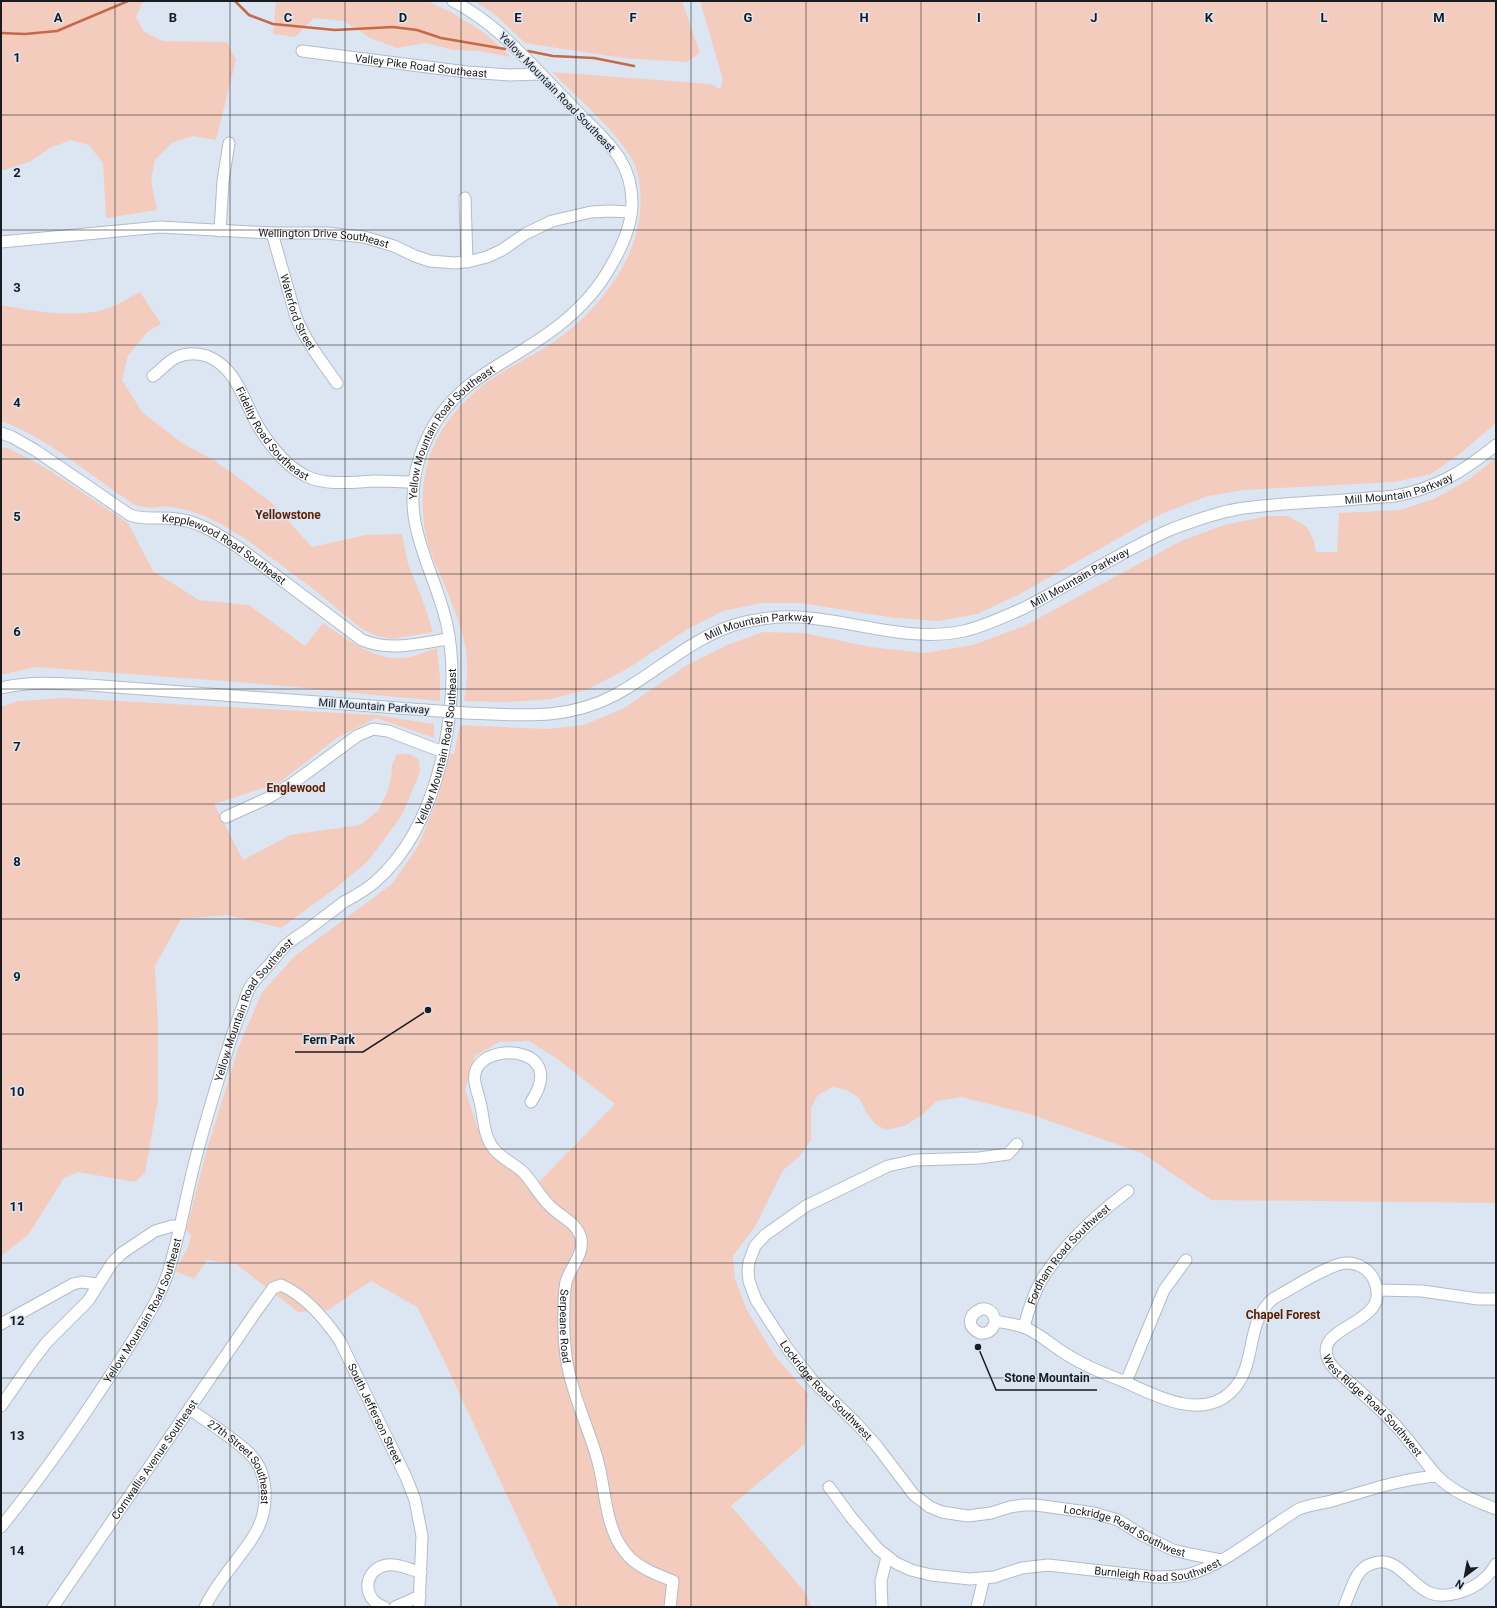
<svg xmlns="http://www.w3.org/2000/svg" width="1497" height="1608" viewBox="0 0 1497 1608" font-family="Roboto,sans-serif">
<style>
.green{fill:#f4ccbe;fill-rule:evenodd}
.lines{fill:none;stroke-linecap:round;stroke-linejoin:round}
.stream{stroke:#c56a48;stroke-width:2.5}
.minor-casing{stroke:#b2bcc8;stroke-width:13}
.minor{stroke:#fff;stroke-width:11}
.minor-bridge-casing{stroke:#b2bcc8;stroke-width:13;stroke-linecap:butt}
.minor-bridge{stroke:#fff;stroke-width:11}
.grid{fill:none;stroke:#181b1f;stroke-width:1;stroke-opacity:0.55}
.labels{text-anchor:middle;stroke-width:3;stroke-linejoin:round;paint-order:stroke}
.street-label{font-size:11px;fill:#181b1f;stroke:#dce6f2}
.neighbourhood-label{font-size:12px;font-weight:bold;fill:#602003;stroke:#dce6f2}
.grid-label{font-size:13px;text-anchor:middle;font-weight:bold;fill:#181b1f;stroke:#dce6f2;stroke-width:3;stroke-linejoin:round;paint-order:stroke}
.leader{fill:none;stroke:#181b1f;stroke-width:1.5}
.callout-dot{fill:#181b1f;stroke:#dce6f2;stroke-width:1.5}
.callout-label{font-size:12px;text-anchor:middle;font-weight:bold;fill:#181b1f;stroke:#dce6f2;stroke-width:3;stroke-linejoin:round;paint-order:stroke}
</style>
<rect width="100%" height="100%" fill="#dce6f2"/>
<path class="green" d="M1 1H147L142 3 136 17 144 32 163 41 227 42 236 60 216 140 193 136 172 143 155 160 151 181 157 210 106 218 103 163 89 145 71 140 50 148 29 162 1 171Z
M276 1H427L451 12 486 34 511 57 479 51 453 50 426 43 397 48 370 38 344 21 314 18 295 37 273 34Z
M475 1H682L700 53 687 62 622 58 525 43 497 16Z
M700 1H1496V423L1461 453 1431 474 1395 482 1243 490 1208 496 1161 514 1020 594 977 614 938 621 895 618 800 603H762L723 611 686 630 627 669 586 690 551 699 507 702 464 701C467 684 468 668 466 651 463 631 455 612 448 593 441 576 432 558 427 540 420 511 421 477 432 450 444 420 469 393 496 376 514 364 534 355 552 343 601 310 647 250 640 188 639 177 636 165 630 156 611 126 577 97 552 72L711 84 720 89 723 80Z
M140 292 161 324 147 332 128 356 122 380 142 412 182 443 215 461 247 484 274 505 312 547 366 535 402 534 408 564 422 598 433 632 391 639 377 636 362 629 312 588 247 540 226 527 207 517 187 510 165 506 150 508 135 505C93 478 47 437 1 421V305C34 311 70 318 103 310 116 306 128 298 140 292Z
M1 447 10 449 46 468 128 523 153 571 199 600 249 605 305 646 323 623C346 638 373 660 401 658 413 658 426 651 437 648L440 678V701L251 683 35 667 1 675Z
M1496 458V1203L1211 1200 1142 1153 1029 1114 961 1097 937 1101 922 1115 904 1126 886 1130 875 1124 866 1112 859 1098 847 1090 833 1087 818 1095 811 1108V1140L799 1157 783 1170 756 1225 733 1256 735 1279 747 1310 775 1356 808 1394 805 1444 731 1506 804 1591 812 1607H559L440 1352 417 1307 371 1281 328 1310 298 1312 236 1264 207 1260 194 1279 175 1271 188 1247 191 1235 186 1231 206 1153 239 1046 262 992 296 955 392 884 418 846 437 801 450 753 454 754 460 725 548 729 584 725 624 708 687 665 727 645 763 632 804 633 871 647 924 653 973 645 1024 626 1181 541 1224 525 1268 516H1288L1307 527 1314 541 1316 552H1337L1339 513 1400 510 1436 498 1469 479ZM529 1041 556 1058 615 1104 531 1190 478 1129 465 1090 475 1056 499 1042Z
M66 698 376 715 434 724V738L376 718 337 738 279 783 214 804 243 860 290 835 360 825 378 811 387 793 391 778 392 765 397 754H410L419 760 420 772 402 815 369 860 336 888 281 928 227 915 181 919 155 966 158 1024V1099L145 1173 135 1182 78 1172 64 1178 28 1235 1 1256V707L18 701Z"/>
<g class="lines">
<path class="stream" d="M235 1 249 15 273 24 335 30 393 27 417 30 441 38 505 49
M1 33 25 34 57 31 128 1
M528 51 553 56 594 58 634 66"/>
<defs>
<g id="minor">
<path id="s1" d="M302 51 467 72 510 75 541 74"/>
<path d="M465 198 467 262"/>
<path d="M220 231 223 181 229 143"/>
<path id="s2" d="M272 233 296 317C306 342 322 362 337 383"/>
<path id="s3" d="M1 242 160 227 272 233H326L364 237 394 246 415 256 430 261 455 263 471 261 487 257 502 250 525 234 552 221 591 212 610 211 631 212"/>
<path id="s4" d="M153 376C161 370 168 361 177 357 186 353 197 353 207 356 237 368 243 400 258 426 269 444 286 466 306 476 327 486 352 482 375 481 388 481 401 482 414 482"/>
<path id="s5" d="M1 433 12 437 35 450 130 515C146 521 160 516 176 519 199 521 219 535 238 547L362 640C391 652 419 643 449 639"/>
<path d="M1 688C34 680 69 684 102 686L425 710"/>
<path id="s6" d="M466 713C520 715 566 721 615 695 656 673 690 639 734 625 755 619 776 616 798 617 854 620 908 643 964 631 985 626 1004 617 1024 608 1074 583 1121 551 1172 529 1193 521 1215 513 1238 509 1262 505 1287 504 1312 502 1339 501 1367 498 1395 496 1437 488 1464 471 1496 445"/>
<path d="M226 817 266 799 293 783 357 736 373 729 388 731 443 752"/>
<path id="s7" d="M531 1102C566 1050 496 1042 479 1065 470 1076 477 1089 480 1102 484 1117 483 1136 494 1149 502 1159 515 1164 524 1173 533 1183 539 1195 548 1204 558 1216 578 1222 581 1239 584 1255 570 1267 566 1282 564 1291 564 1301 564 1310 563 1336 565 1363 573 1387 580 1411 590 1434 597 1458 606 1488 604 1526 625 1552 636 1567 656 1574 673 1581L670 1607"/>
<path id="s8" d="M1017 1144 1008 1154 979 1158 915 1160 888 1166 806 1206 765 1235 755 1246 749 1262 748 1271 749 1281 756 1300 787 1348 812 1380 857 1424 876 1445 914 1495 930 1507 942 1512 968 1516 991 1513 1010 1507 1023 1505H1036L1094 1513 1118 1520 1142 1535 1173 1550 1190 1554 1221 1560"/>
<path d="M1377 1290 1422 1291 1478 1299H1496"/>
<path id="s9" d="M995 1321C994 1330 988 1334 980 1333 953 1321 991 1293 995 1321 1006 1323 1017 1324 1028 1329 1043 1336 1056 1349 1071 1357 1087 1367 1105 1374 1123 1381 1154 1395 1200 1421 1231 1392 1259 1365 1243 1323 1274 1298 1291 1289 1328 1265 1345 1263 1357 1262 1369 1269 1374 1280 1394 1324 1317 1324 1327 1356 1330 1367 1340 1374 1348 1381 1365 1396 1382 1410 1397 1427 1411 1442 1423 1460 1437 1476"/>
<path d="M1 1324 73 1284 82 1282 97 1284"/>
<path id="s10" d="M1024 1327C1028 1311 1033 1295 1041 1281 1062 1246 1095 1216 1128 1191"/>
<path d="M1126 1382 1164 1290 1186 1260"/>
<path d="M1 1406 33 1360 47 1342 88 1301 112 1263 122 1253 155 1231 172 1226 180 1227"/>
<path id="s11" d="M189 1409C208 1422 232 1437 248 1452 271 1473 269 1513 253 1537 238 1561 217 1581 205 1607"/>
<path id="s12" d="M829 1487 851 1517 878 1549 896 1563 911 1570 931 1575 970 1579 994 1577 1022 1568 1048 1565 1155 1577C1166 1577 1175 1577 1186 1575 1225 1566 1265 1529 1299 1509 1312 1504 1322 1504 1335 1500 1369 1490 1401 1479 1437 1476 1454 1493 1474 1500 1496 1509"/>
<path id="s13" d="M1 1527C43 1475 83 1418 119 1362 137 1333 157 1305 168 1273 179 1237 185 1201 194 1165 203 1129 214 1094 225 1058 230 1041 236 1023 243 1006 245 1000 246 994 249 989 253 981 261 974 267 967 273 961 278 953 285 946 291 940 300 935 307 930 319 921 332 911 344 902 355 896 366 890 375 882 413 849 432 802 443 754 452 712 456 668 447 625 433 563 398 524 420 456 445 380 503 369 558 326 580 309 599 288 612 264 623 245 632 225 632 203 632 187 628 172 620 159 607 138 586 122 570 104 533 67 500 25 453 1"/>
<path id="s14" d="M53 1607 255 1313 273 1288 281 1285C306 1296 325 1319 340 1341L406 1477 415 1500 422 1536 419 1607"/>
<path d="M384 1607C361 1599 363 1569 387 1565 398 1563 410 1570 421 1572"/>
<path d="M395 1607 420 1596"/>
<path d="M882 1607 881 1581 887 1557"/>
<path d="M977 1607 984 1578"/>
<path d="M1344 1607C1348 1597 1352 1585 1357 1576 1360 1571 1365 1566 1371 1564 1397 1553 1409 1585 1430 1593 1440 1597 1451 1595 1461 1592 1476 1587 1488 1578 1496 1564"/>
</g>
</defs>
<use href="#minor" class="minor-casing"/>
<use href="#minor" class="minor"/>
<defs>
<path id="minor-bridge" d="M425 710 466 713"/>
</defs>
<use href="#minor-bridge" class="minor-bridge-casing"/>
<use href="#minor-bridge" class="minor-bridge"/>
</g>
<path class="grid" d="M115 1V1607M230 1V1607M345 1V1607M461 1V1607M576 1V1607M691 1V1607M806 1V1607M921 1V1607M1036 1V1607M1152 1V1607M1267 1V1607M1382 1V1607M1 115H1496M1 230H1496M1 345H1496M1 459H1496M1 574H1496M1 689H1496M1 804H1496M1 919H1496M1 1034H1496M1 1149H1496M1 1263H1496M1 1378H1496M1 1493H1496"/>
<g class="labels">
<g class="street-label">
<text dy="4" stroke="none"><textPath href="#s1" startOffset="120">Valley Pike Road Southeast</textPath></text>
<text transform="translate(557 92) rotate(46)" y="4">Yellow Mountain Road Southeast</text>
<text dy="4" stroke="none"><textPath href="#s3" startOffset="324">Wellington Drive Southeast</textPath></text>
<text dy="4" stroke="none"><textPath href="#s2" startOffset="83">Waterford Street</textPath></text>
<text dy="4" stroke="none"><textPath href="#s4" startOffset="165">Fidelity Road Southeast</textPath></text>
<text dy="4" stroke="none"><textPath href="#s13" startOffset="1256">Yellow Mountain Road Southeast</textPath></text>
<text dy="4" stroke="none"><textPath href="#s6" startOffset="987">Mill Mountain Parkway</textPath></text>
<text dy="4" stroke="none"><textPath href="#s5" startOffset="256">Kepplewood Road Southeast</textPath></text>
<text dy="4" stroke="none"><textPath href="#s6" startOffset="651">Mill Mountain Parkway</textPath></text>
<text dy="4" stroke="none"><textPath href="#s6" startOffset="315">Mill Mountain Parkway</textPath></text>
<text transform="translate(374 706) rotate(4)" y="4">Mill Mountain Parkway</text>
<text dy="4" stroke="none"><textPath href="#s13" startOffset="920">Yellow Mountain Road Southeast</textPath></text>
<text dy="4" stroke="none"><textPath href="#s13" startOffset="584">Yellow Mountain Road Southeast</textPath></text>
<text dy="4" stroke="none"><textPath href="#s10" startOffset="87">Fordham Road Southwest</textPath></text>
<text dy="4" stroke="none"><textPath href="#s13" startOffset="260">Yellow Mountain Road Southeast</textPath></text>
<text dy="4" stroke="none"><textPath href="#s7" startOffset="411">Serpeane Road</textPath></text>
<text dy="4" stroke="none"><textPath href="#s8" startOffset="462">Lockridge Road Southwest</textPath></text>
<text dy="4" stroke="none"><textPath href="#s9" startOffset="722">West Ridge Road Southwest</textPath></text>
<text dy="4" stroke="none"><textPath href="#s14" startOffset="559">South Jefferson Street</textPath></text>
<text dy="4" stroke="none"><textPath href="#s14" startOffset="179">Cornwallis Avenue Southeast</textPath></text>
<text dy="4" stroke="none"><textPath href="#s11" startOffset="77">27th Street Southeast</textPath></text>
<text dy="4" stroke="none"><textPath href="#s8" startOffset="821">Lockridge Road Southwest</textPath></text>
<text dy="4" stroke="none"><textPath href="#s12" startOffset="369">Burnleigh Road Southwest</textPath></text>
</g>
<g class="neighbourhood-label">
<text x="288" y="519">Yellowstone</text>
<text x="296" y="792">Englewood</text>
<text x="1283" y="1319">Chapel Forest</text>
</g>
</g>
<g class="grid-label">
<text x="58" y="22">A</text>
<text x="173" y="22">B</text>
<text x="288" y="22">C</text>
<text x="403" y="22">D</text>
<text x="518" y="22">E</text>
<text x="633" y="22">F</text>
<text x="748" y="22">G</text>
<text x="864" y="22">H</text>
<text x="979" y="22">I</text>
<text x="1094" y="22">J</text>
<text x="1209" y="22">K</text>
<text x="1324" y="22">L</text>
<text x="1439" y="22">M</text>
<text x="17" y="62">1</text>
<text x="17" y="177">2</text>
<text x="17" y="292">3</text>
<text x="17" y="407">4</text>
<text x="17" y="521">5</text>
<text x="17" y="636">6</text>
<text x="17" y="751">7</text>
<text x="17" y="866">8</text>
<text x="17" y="981">9</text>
<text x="17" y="1096">10</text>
<text x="17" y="1211">11</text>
<text x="17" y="1325">12</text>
<text x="17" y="1440">13</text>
<text x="17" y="1555">14</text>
</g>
<path class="leader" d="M428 1010L363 1052H295M978 1347L996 1390H1097"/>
<g class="callout-dot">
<circle cx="428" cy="1010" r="4"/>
<circle cx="978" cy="1347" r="4"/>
</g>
<g class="callout-label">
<text x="329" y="1044">Fern Park</text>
<text x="1047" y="1382">Stone Mountain</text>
</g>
<rect width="1497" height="1608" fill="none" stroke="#181b1f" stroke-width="4"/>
<g transform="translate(1465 1576) rotate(212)" stroke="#dce6f2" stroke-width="3" paint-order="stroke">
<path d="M0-3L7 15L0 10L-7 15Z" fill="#181b1f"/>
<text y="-6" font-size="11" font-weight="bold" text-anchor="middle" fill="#181b1f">N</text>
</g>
</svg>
